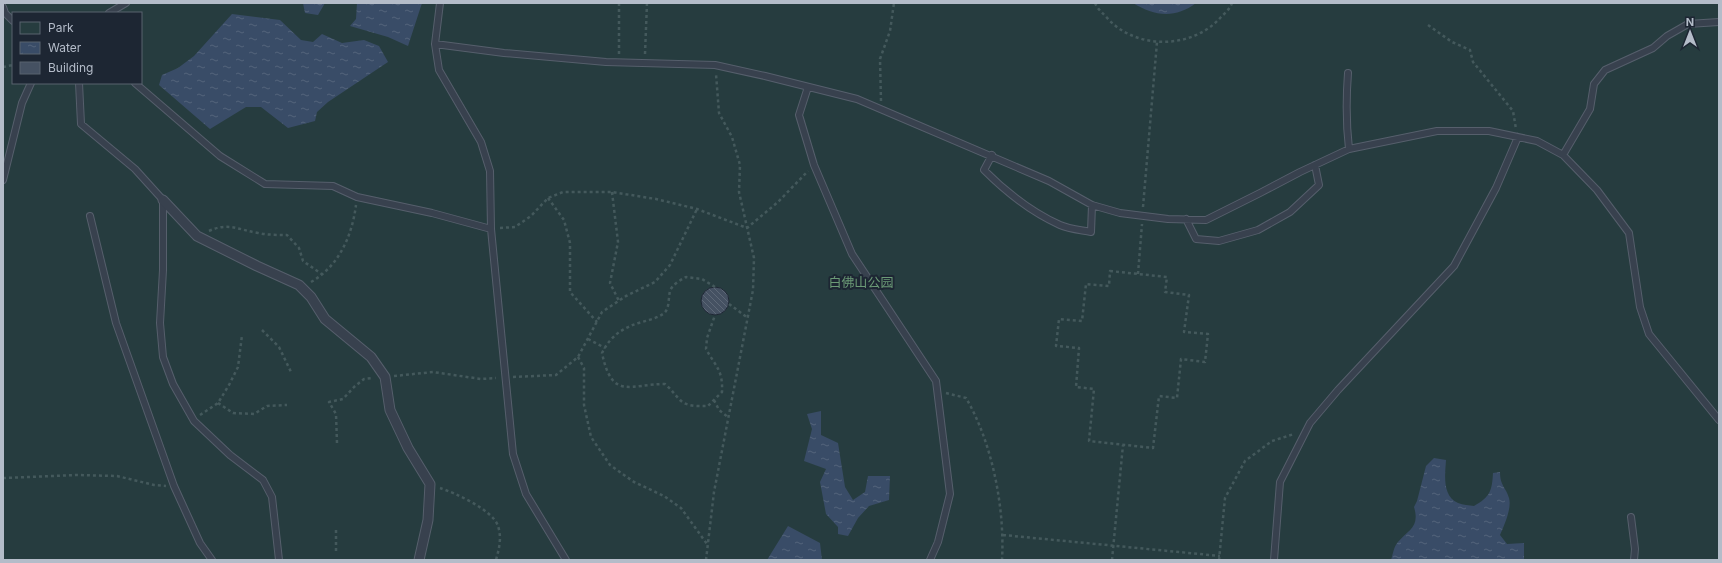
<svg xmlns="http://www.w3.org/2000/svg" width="1722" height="563" viewBox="0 0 1722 563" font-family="Inter,'Noto Sans SC',sans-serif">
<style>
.green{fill:#263c3f;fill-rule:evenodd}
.water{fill:url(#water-ripples)}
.building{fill:url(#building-back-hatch);stroke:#1f2835}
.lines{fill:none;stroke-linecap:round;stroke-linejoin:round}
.service-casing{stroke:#565f6c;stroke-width:8}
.pedestrian-casing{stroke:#565f6c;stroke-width:11}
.path{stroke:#44595c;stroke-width:2.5;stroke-dasharray:3 3;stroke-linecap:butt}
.service{stroke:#38414e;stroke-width:6}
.pedestrian{stroke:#38414e;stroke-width:9}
.labels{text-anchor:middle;stroke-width:4;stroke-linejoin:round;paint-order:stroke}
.park-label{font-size:13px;fill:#6b9a76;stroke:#1d2633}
</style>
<defs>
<pattern id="water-ripples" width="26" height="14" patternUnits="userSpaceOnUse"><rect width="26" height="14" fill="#394c67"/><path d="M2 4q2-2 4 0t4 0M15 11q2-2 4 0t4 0" fill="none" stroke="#53647b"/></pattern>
<pattern id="building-back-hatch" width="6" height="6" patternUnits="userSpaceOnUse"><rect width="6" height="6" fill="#455162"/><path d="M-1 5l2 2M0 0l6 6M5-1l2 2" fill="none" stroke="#5d6877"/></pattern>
</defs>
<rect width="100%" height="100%" fill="#242f3e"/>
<path class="green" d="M3 3H1719V560H3ZM13 13H141V83H13Z"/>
<path class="water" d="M303 3H325L318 15 305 13Z
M357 3H422L408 46 388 37 350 26 356 19Z
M1133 3H1196C1175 19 1154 16 1133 3Z
M232 14 280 20 301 40 313 42 322 34 342 43 364 40 379 46 388 62 328 102 317 112 315 121 288 128 261 107H246L210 129 159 85 162 75 178 68 194 56Z
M821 411V435L838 443 845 487 853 500 865 492 868 476H890L889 500 869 506 858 518 848 536 838 534V527L826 514 820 482 826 469 804 461 812 429 807 414Z
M1434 458 1446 460C1445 475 1442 496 1458 503 1463 505 1469 505 1474 506 1490 497 1492 491 1493 473L1500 472C1500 486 1506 487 1509 498 1512 508 1504 526 1500 535L1507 544 1524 543V560H1391C1393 554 1394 546 1398 542 1409 529 1420 527 1414 507L1417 501 1426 466Z
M788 526 820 543 822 560H767Z"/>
<path class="building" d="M701 301a14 14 0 1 1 28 0a14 14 0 1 1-28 0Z"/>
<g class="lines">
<defs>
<path id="service" d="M440 3 435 44 439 70 481 142 490 171 491 229 513 454 526 494 566 560
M3 7 5 13 13 21
M109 13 126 3
M435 44 504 53 606 62 715 65 765 76 857 99 1049 181 1092 205 1120 213 1168 219 1206 220 1260 193 1300 172 1349 149 1437 131H1489L1537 141 1563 155 1597 190 1629 233 1640 307 1649 334 1719 420
M1348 73C1346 99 1346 123 1349 149
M79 83 81 124 135 169 163 200V270L160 323 163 357 173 384 194 421 230 455 263 480 272 497 279 560
M135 83 220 156 265 184 333 186 357 197 432 213 491 229
M808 87 799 115 814 165 852 254 936 381 950 494 938 542 930 560
M992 155 984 170C1006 192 1031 212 1060 225 1069 229 1081 230 1091 232L1092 205
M1563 155 1590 109 1594 84 1605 70 1653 48 1667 36 1688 24 1719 22
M3 180 22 103 31 83
M90 216 116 323 174 486 200 543 212 560
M1186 219 1196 239 1219 241 1258 230 1290 212 1319 185 1315 165
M1631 517 1635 549 1634 560
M1274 560 1280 482 1310 423 1338 390 1454 266 1496 188 1518 137"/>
<path id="pedestrian" d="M163 200 197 236 257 266 299 285 311 297 325 319 371 357 385 377 390 410 408 448 430 484 428 520 419 560"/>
</defs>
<use href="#service" class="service-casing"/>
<use href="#pedestrian" class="pedestrian-casing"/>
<path class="path" d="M619 3V54
M1095 3C1098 10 1104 14 1109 20 1138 50 1193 49 1221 17 1225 13 1230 9 1232 3
M1428 25 1452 42 1470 50 1473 62 1513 111 1516 129
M645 54 647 3
M3 67 13 65
M881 101 880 59 890 31 894 3
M612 192 618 242 610 283 619 301
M548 198 564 220 570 243V292L597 322
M1143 207 1157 42
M500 228 515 227 531 216 548 198 563 192H612L656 199 697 209 747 228 778 202 808 171
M209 231C228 222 239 230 258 233 268 235 278 235 287 235L299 248 303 261 323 275
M1110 271 1167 277 1165 292 1189 295 1184 332 1208 334 1205 362 1181 359 1177 398 1159 396 1153 448 1089 441 1094 389 1076 387 1079 348 1056 346 1059 319 1082 321 1086 284 1109 286Z
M1138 274 1142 224
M311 282C339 266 352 236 356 205
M715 287 702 279 686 277C680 280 672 285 670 291 668 299 670 309 663 314 657 318 649 320 642 322 624 327 611 335 602 353 612 401 630 384 665 384 671 389 675 395 680 400 687 407 699 406 708 406L722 392C723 370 716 367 706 349L707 338 715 315
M729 304 748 318
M262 330 279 347 291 372
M588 339 605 348
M578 357 584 368V405L591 437 610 465 634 482 664 496 681 508 707 544
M394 376 433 372 481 379 496 378
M513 377 556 375 578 357 602 312 626 296 655 282 670 265 697 209
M946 393 966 398C992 442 1005 508 1002 560
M714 400 719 410 729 418
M218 403 233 413 254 414 267 406 287 405
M200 415 218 403 229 385 238 367 242 335
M337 443 336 414 329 402 343 399 354 387 364 379 373 378
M3 478 76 475 117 476 154 485 166 486
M440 488C455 493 493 510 498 526 502 538 499 549 496 560
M1003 535 1220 556
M336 551V529
M706 560 714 492 753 290 754 258 739 192 740 165 732 137 719 113 716 74
M1112 560 1123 445
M1219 560 1225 498 1245 461 1272 441 1294 434"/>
<use href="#service" class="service"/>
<use href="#pedestrian" class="pedestrian"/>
</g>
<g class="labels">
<g class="park-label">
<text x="861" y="287">白佛山公园</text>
</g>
</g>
<rect width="1722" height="563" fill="none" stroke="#b4bcc9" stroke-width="8"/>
<rect x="12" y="12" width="130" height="72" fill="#1d2633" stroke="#59626f"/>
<rect x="20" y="22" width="20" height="12" fill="#263c3f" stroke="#59626f"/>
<text x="48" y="32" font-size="12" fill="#b4bcc9">Park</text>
<rect x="20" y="42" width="20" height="12" fill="url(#water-ripples)" stroke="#59626f"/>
<text x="48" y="52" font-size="12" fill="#b4bcc9">Water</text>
<rect x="20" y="62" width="20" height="12" fill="#455162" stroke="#59626f"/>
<text x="48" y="72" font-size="12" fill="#b4bcc9">Building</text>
<g transform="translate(1690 32)" stroke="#1d2633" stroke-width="3" paint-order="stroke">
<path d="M0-3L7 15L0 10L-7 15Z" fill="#b4bcc9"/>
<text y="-6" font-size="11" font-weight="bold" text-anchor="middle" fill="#b4bcc9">N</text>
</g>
</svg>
